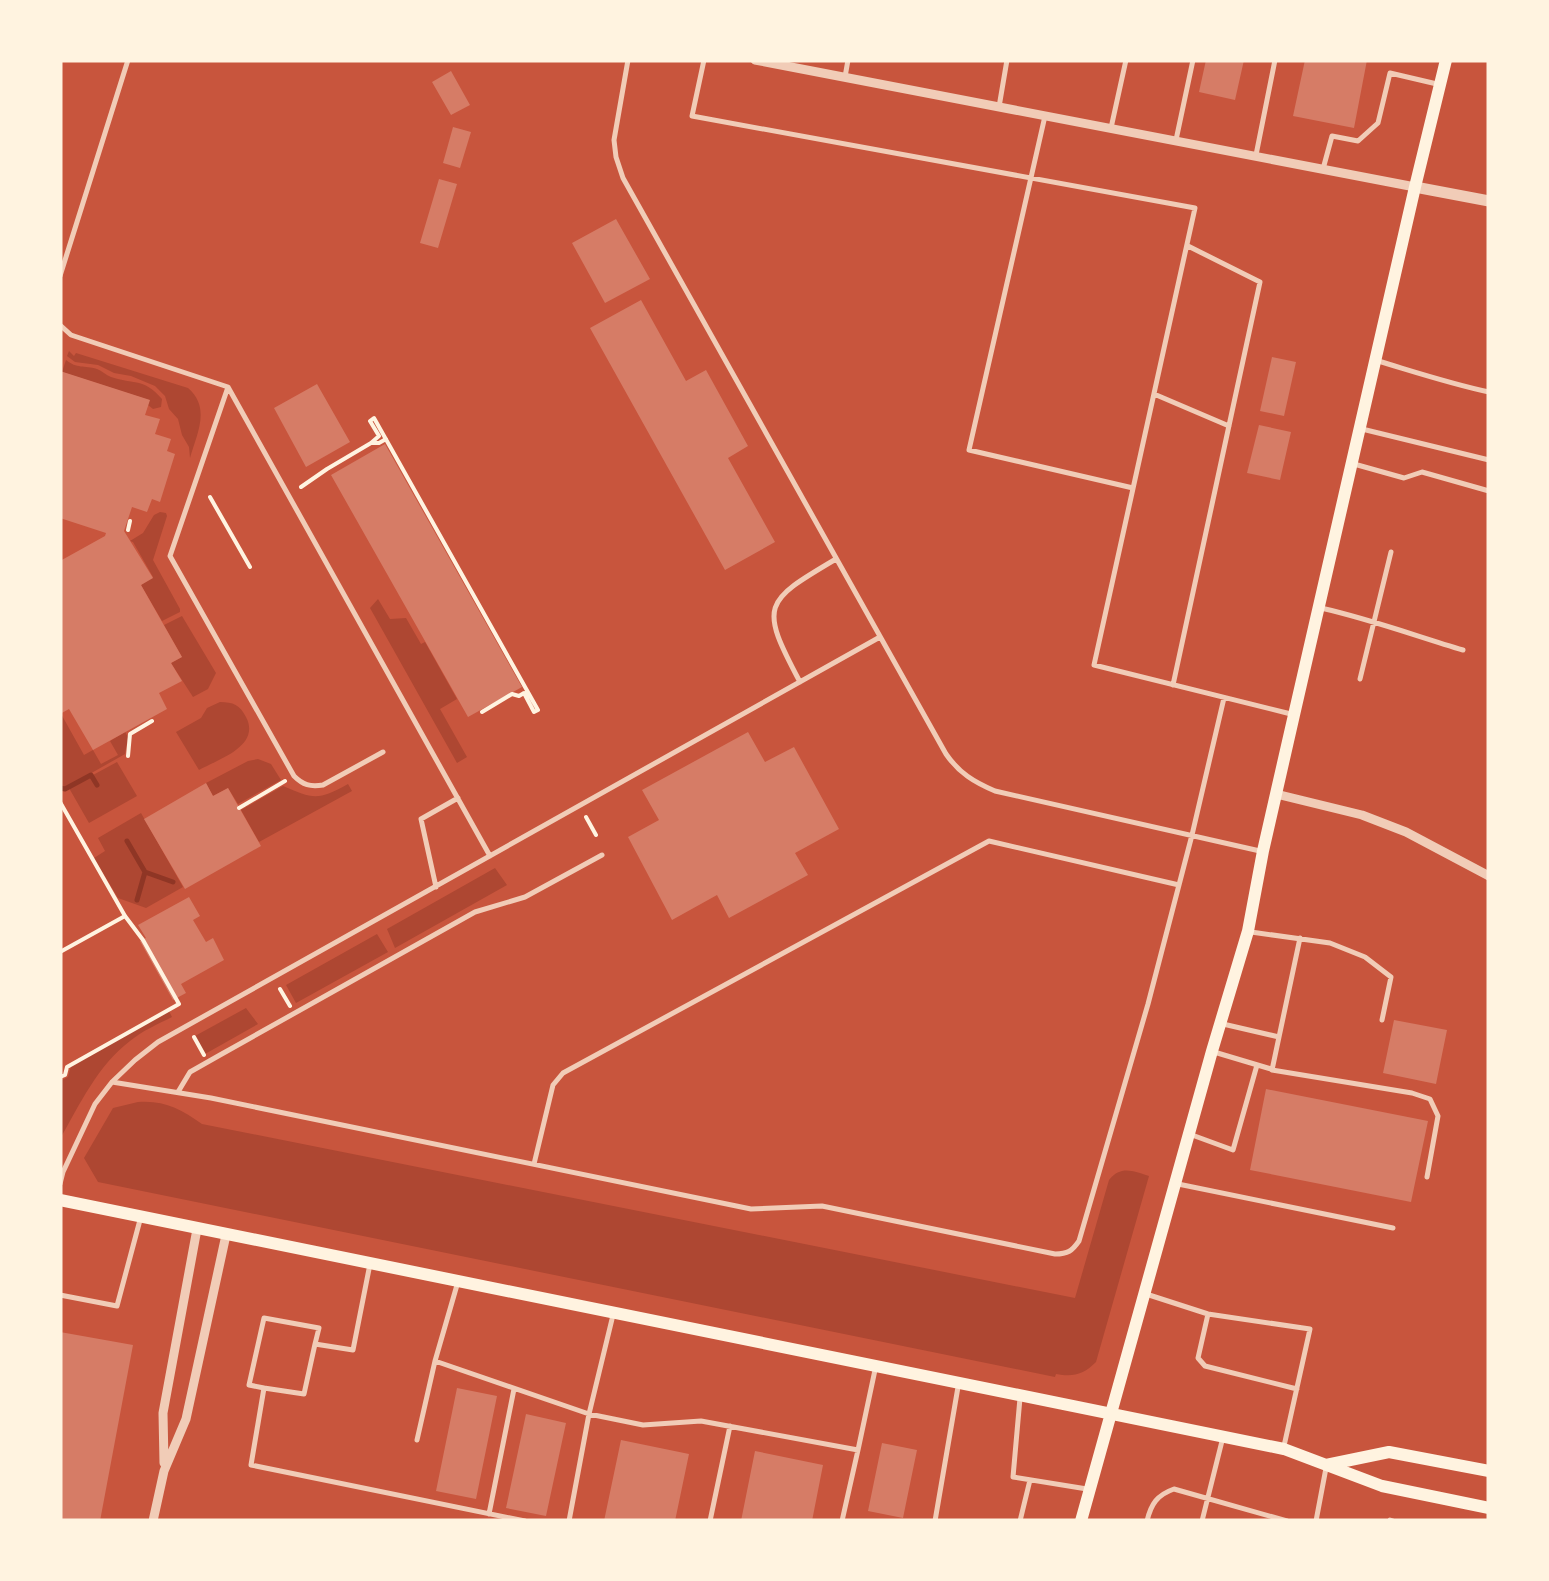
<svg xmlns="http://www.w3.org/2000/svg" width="1549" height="1581" viewBox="0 0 1549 1581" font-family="'Zilla Slab',serif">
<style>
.green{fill:#ae4732}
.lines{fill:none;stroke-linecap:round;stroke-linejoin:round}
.stream{stroke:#8f3625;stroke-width:5}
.building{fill:#d67c66}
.path{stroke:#fff3e0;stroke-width:4}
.service{stroke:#f1ccb7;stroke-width:5}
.minor{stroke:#f1ccb7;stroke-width:9}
.tertiary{stroke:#f1ccb7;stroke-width:11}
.secondary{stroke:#fff3e0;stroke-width:12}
</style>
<rect width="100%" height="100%" fill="#c8553d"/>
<path class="green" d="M69 351 74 356 76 353 188 388C211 408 197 433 190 458L189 447 182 435 178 419 169 409 165 396 155 386 131 376 114 373 98 365 75 362 67 356Z
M66 360C77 369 84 365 97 369 102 371 106 375 111 377 134 385 143 377 162 399L161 407 153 409 148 405 149 400 62 372Z
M160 512 166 513 167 516 153 560 180 609V612L162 621 141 585 153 577 133 542 130 541 143 533 154 515Z
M378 599 390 619 406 618 421 644 425 642 457 699 440 709 467 757 457 763 370 608Z
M182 616 216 673 208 689 193 697 171 663 182 657 164 625Z
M220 702C233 702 240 705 246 717 261 746 219 759 199 770L176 732 201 718 207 708Z
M60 712 84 755 93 750 101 764 118 755 110 741 125 732 128 737 125 754 65 788 60 786Z
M258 759 271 764 281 780 238 804 228 788 213 796 206 783 248 761Z
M117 762 137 796 89 823 69 788Z
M348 784 352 791 259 842 241 810 283 786C313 799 318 801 348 784Z
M141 813 183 887 146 908 118 898 94 858 105 851 98 838Z
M495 868 507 885 395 948 387 929Z
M377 934 388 952 296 1003 286 985Z
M246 1008 258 1024 205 1054 195 1036Z
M169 1011 172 1017C158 1024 142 1031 130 1041 98 1065 80 1104 60 1139V1081L68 1077 71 1066Z
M138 1102C164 1100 181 1109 202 1124L1075 1298 1109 1180C1121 1165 1133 1171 1149 1176L1096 1362C1083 1375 1073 1377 1056 1374L1055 1377 98 1182 84 1158 113 1108Z"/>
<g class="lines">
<path class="stream" d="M60 788 65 789 91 775 97 785
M127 841 145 872 173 882
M137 900 145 872"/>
</g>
<path class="building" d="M1206 60H1244L1235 100 1199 92Z
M1305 60H1367L1354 128 1293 116Z
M451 71 470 105 451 115 432 82Z
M453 127 471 132 460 168 443 163Z
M439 179 457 184 438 248 420 243Z
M616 219 650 279 605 303 572 243Z
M641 300 686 381 706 370 748 446 728 458 775 542 725 570 590 328Z
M1272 357 1296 362 1284 416 1260 411Z
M60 371 150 400 145 415 160 419 155 434 171 439 167 451 175 454 160 502 152 499 147 512 132 507 124 531 153 578 141 585 182 657 171 663 182 681 159 693 167 709 93 750 69 709 60 714V561L105 536 106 533 60 518Z
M317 384 350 442 306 467 274 408Z
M1259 425 1291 432 1280 480 1247 473Z
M385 444 522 687 468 717 331 475Z
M748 732 765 762 794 747 839 829 795 853 808 875 729 918 717 895 672 920 628 837 659 820 642 790Z
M206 783 213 796 228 788 261 846 185 889 144 819Z
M189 897 200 916 193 920 206 942 213 938 224 960 181 984 186 993 173 1000 140 941 146 938 138 925Z
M1394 1020 1447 1030 1436 1084 1383 1073Z
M1266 1089 1428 1121 1411 1202 1250 1170Z
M60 1332 133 1345 100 1521H60Z
M457 1388 497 1396 476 1499 436 1491Z
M526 1414 566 1423 546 1516 506 1508Z
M621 1440 689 1454 675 1521H604Z
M882 1443 917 1450 903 1518 868 1511Z
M755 1451 823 1465 812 1521H741Z"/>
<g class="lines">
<path class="path" d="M371 443 379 436 370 421 374 418 538 710 534 712 524 693 519 696 512 694 482 712
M301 487 327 469 371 443H379L386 439
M210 497 250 567
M128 530 130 521
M128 756 130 734 152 721
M60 802 125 916 143 940 179 1004 67 1067 65 1075 60 1077
M239 808 285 781
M586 817 596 835
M60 952 125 916
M280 989 290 1006
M194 1037 204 1055"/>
<path class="service" d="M628 60 614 140 616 157 623 178 946 754C959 773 974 782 995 791L1260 851
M704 60 692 116 1195 208 1094 665 1291 714
M845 77 848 60
M999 107 1007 60
M1045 116 969 450 1133 488
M1111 128 1126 60
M1176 140 1193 60
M1256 155 1275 60
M1323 169 1332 136 1358 141 1378 123 1390 73 1437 84
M60 276 128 60
M60 325 71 335 228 387 490 856
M1378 361C1415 372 1451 384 1489 392
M228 387 170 556 294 776C303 785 310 787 323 785L383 752
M1154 394 1229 426
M1362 429 1489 460
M1354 464 1404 478 1422 472 1489 491
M1321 608C1370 619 1416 636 1463 650
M1360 679 1391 552
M800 682C759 605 763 602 836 559
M1173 685 1260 282 1188 246
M436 887 421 819 458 798
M1251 932 1330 943 1365 957 1391 977 1382 1020
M1300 938 1272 1070 1412 1093 1430 1099 1438 1116 1427 1177
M1223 1024 1279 1037
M1214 1052 1271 1069
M112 1082 211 1098 751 1209 822 1206 1055 1254C1068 1254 1072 1251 1079 1241L1148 1004 1192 835 1224 698
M178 1092 190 1072 220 1055 475 912 525 897 602 855
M1192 1135 1233 1150 1257 1065
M534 1164 553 1085 563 1073 989 841 1179 885
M60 1184 63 1172 95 1104 112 1082 135 1060 158 1042 880 637
M1178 1184 1393 1228
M370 1264 353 1350 315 1344 319 1328 264 1318 249 1385 264 1388 251 1465 525 1521
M457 1285 435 1361 589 1414 613 1315
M1146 1294 1208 1314 1310 1329 1284 1446
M60 1295 117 1306 140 1220
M1208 1314 1198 1358 1205 1366 1297 1389
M264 1388 304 1394 315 1344
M1020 1398 1013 1477 1087 1489
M417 1440 435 1361
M489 1514 514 1389
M1390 1520 1393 1521
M569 1521 589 1414 643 1425 701 1421 858 1450 875 1370
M710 1521 730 1426
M842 1521 858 1450
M935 1521 958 1387
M1020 1521 1030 1480
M1147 1521C1151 1504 1157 1495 1174 1489L1287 1521
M1202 1521 1223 1437
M1316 1521 1326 1468"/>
<path class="minor" d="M755 60 1415 187
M1276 794 1362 815 1406 832 1489 876
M164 1463 163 1413 197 1229
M153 1521 164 1471 186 1419 226 1235"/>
<path class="tertiary" d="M1415 187 1489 201"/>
<path class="secondary" d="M60 1200 1284 1449 1382 1486 1489 1508
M1326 1465 1389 1452 1489 1471
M1081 1521 1212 1051 1248 931 1263 851 1294 715 1415 187 1446 60"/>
</g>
<rect width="1549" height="1581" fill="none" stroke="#fff3e0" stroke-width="125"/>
</svg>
